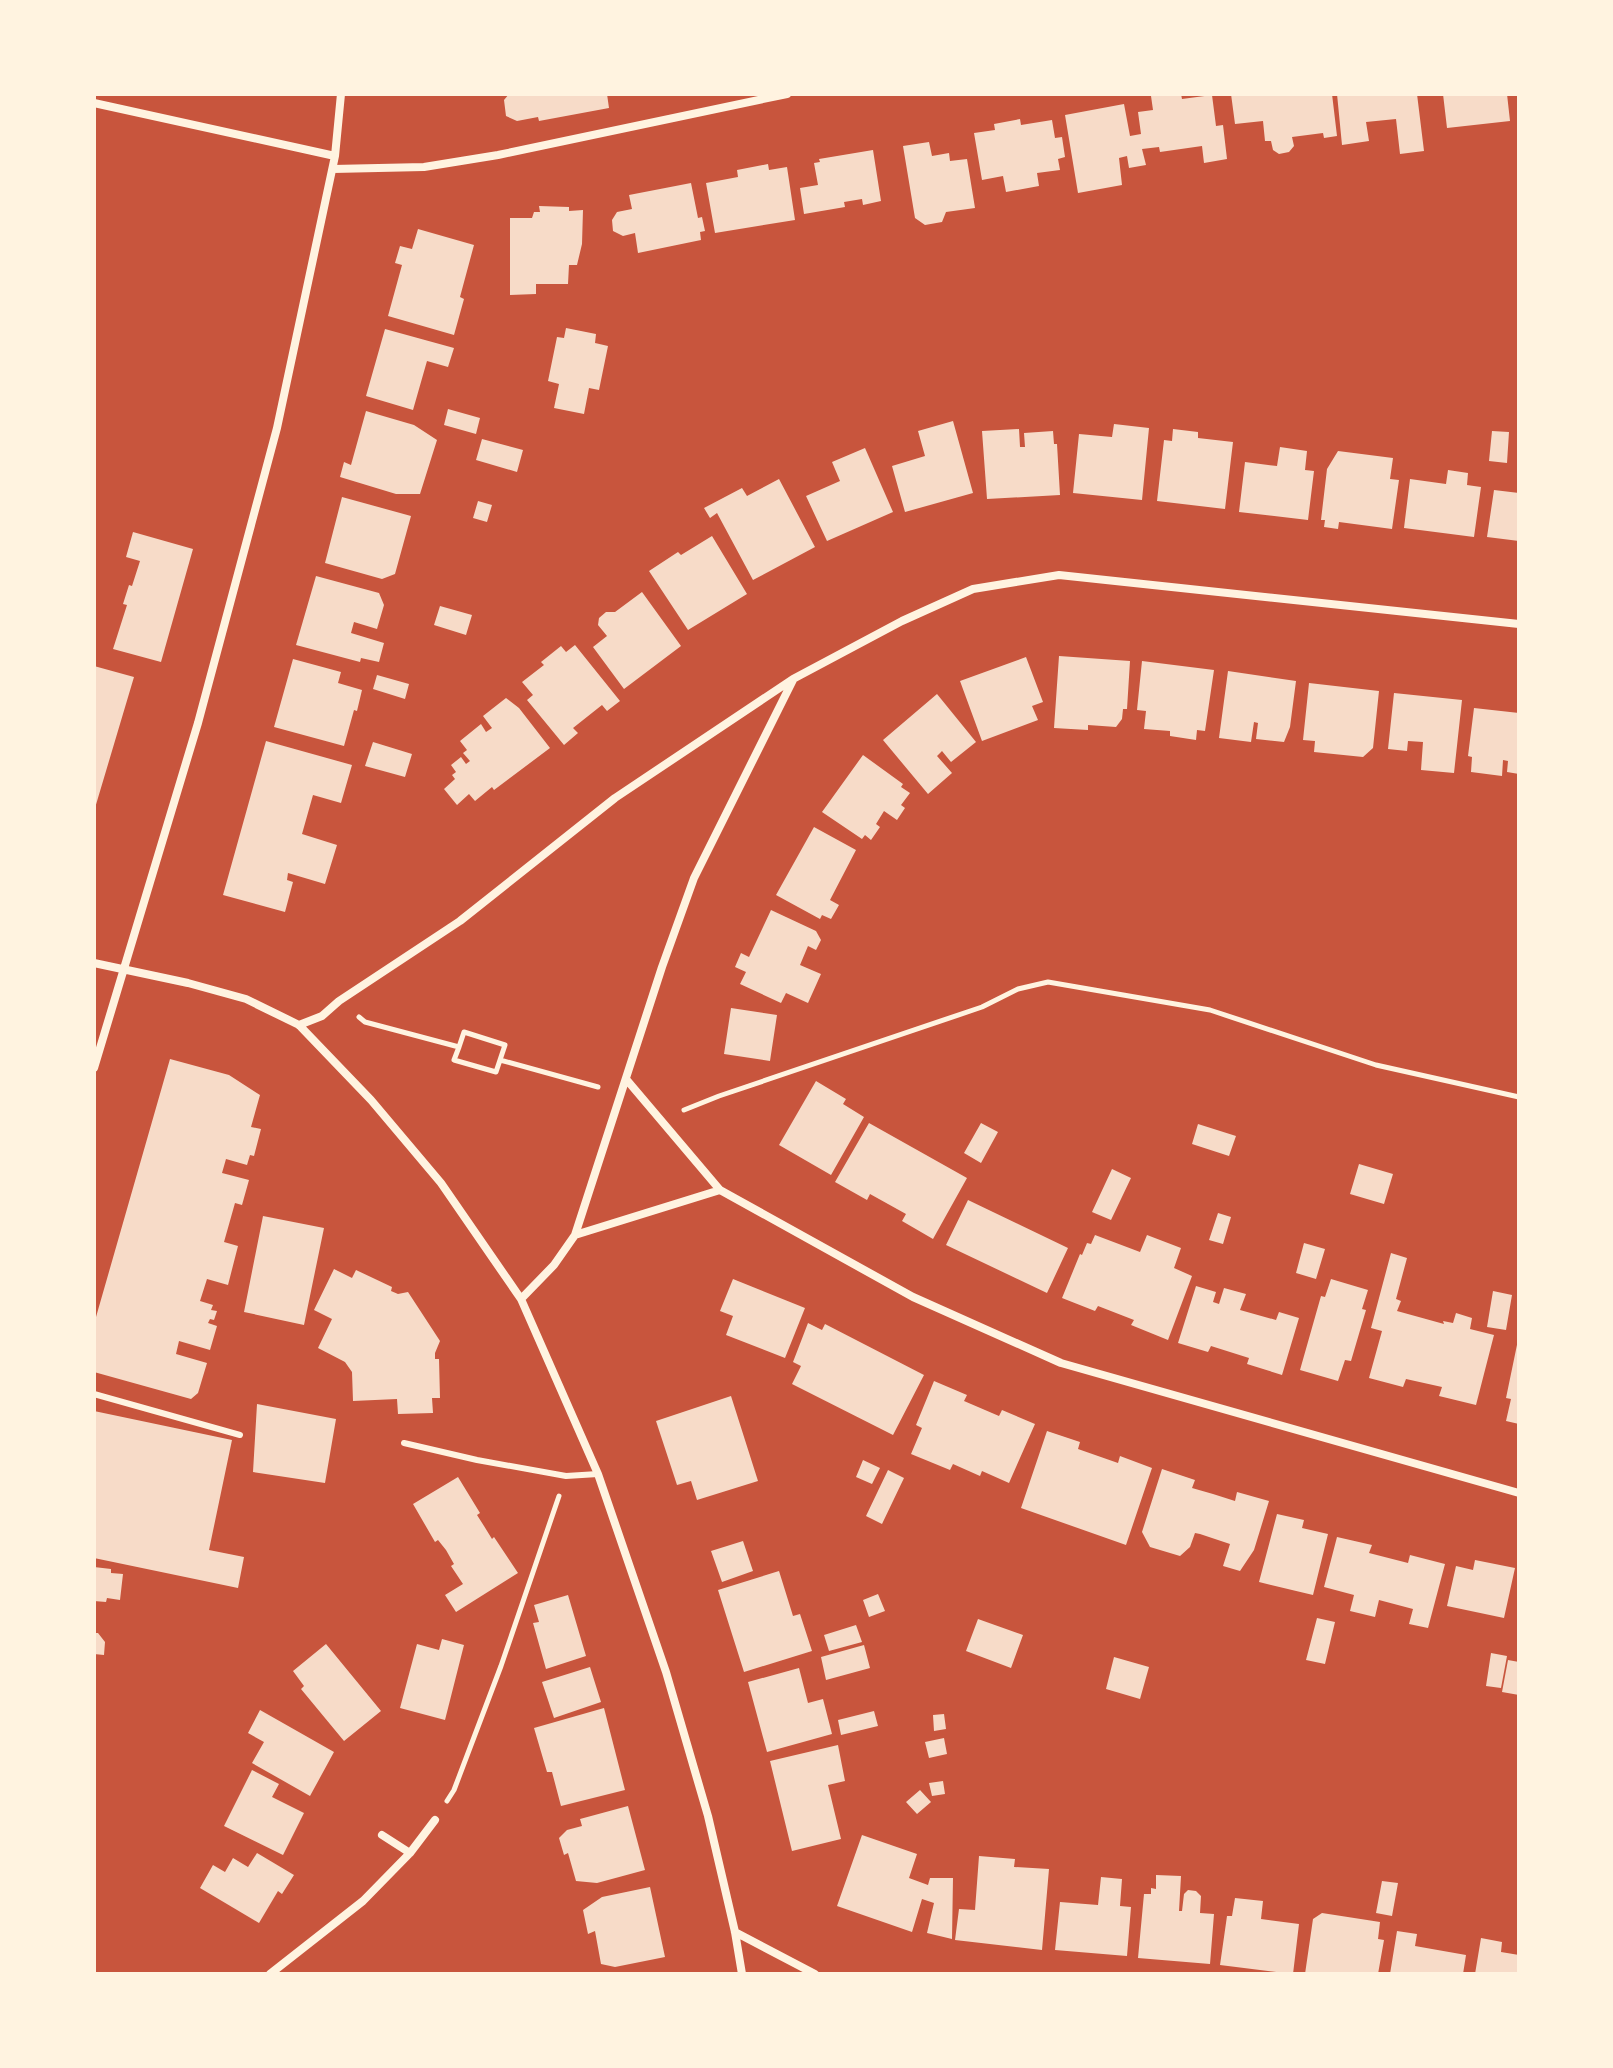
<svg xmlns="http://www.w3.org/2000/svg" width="1613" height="2068" viewBox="0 0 1613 2068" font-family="Spectral,serif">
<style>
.building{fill:#f7dbc8}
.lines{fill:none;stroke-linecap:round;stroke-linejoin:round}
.path{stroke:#fff3e0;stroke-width:5}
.service{stroke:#fff3e0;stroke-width:6}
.minor{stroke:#fff3e0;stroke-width:8}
</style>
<rect width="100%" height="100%" fill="#c8553d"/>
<path class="building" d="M509 94H607L609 108 539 121 538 117 517 121 506 116 504 100Z
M1166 94H1181L1182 99 1212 95 1216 126 1223 125 1227 159 1204 163 1202 146 1160 152 1159 147 1142 149 1146 165 1129 168 1127 156 1119 158 1122 185 1078 193 1065 115 1124 104 1130 136 1141 134 1138 112 1153 110 1151 96Z
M1231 94H1332L1337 136 1324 138 1323 133 1292 137 1294 146 1289 152 1279 154 1273 150 1271 141H1265L1263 121 1235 124Z
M1337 94H1417L1424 151 1400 154 1396 119 1366 122 1369 141 1342 145Z
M1443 94H1507L1510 121 1447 128Z
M1020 119 1021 125 1052 120 1055 138 1062 137 1065 157 1058 159 1060 170 1037 173 1039 186 1006 192 1003 176 982 180 974 133 995 130 994 124Z
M929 142 932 156 949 153 950 161 967 159 975 208 946 212 942 222 925 225 915 218 903 146Z
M873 150 881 201 863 205 862 199 844 202 845 207 804 214 800 188 818 185 814 163 820 162 819 159Z
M768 164 769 170 787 167 795 220 715 233 706 183 738 177 737 170Z
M691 183 698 218 702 217 705 231 700 232 701 240 638 253 635 233 623 236 613 231 612 220 617 212 632 209 629 195Z
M539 206 569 207V211L583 210 582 244 577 265H569L568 284H536V294L510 295V218H532L534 212H540Z
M418 229 474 245 460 297 464 299 454 335 388 316 402 265 395 263 400 246 412 249Z
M566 328 596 334 595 343 608 346 599 390 589 388 584 414 554 408 559 384 548 381 557 337 564 338Z
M385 329 454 348 448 367 427 361 413 410 366 396Z
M448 409 480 418 476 434 444 425Z
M366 411 414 425 437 440 420 494H396L340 477 344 462 351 465Z
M953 421 973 493 905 512 892 466 925 456 918 431Z
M1114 424 1149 428 1142 500 1073 493 1079 434 1112 437Z
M1019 429 1020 447H1025L1024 433 1053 431 1054 444H1057L1060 495 987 499 982 431Z
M1173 429 1198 432V438L1233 442 1225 509 1157 501 1164 440 1172 441Z
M1492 431 1509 432 1507 463 1489 461Z
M482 439 523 450 517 472 476 460Z
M1280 447 1307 451 1305 470 1314 471 1308 520 1239 512 1245 462 1277 466Z
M865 448 893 512 827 541 806 496 840 481 832 462Z
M1338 451 1393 458 1390 479 1399 480 1392 529 1339 522 1338 529 1324 527 1325 520H1321L1327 469Z
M1448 470 1468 473 1467 485 1481 487 1474 537 1404 528 1410 479 1446 484Z
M779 479 815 547 753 580 717 513 710 518 704 508 742 488 747 496Z
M1494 490 1519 493V541L1487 537Z
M342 497 411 516 395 574 382 579 325 563Z
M478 501 492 505 487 522 473 518Z
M133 532 193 549 161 662 113 649 127 605 123 604 129 585 132 586 140 561 126 557Z
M712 536 747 594 688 630 649 571 678 552 681 555Z
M316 576 379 593 384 605 377 629 354 622 351 633 384 643 379 662 361 658 360 662 296 645Z
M642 592 681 646 624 689 593 647 607 636 598 625 599 618 606 612H615Z
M440 606 472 615 466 635 434 625Z
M575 645 620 701 607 711 602 705 573 728 578 733 564 745 527 700 533 695 522 682 544 665 541 662 561 646 566 652Z
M1059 656 1130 661 1127 709H1123L1122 719 1116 727 1088 725V730L1054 728Z
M1026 657 1043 702 1032 706 1038 720 982 741 960 681Z
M293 659 341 672 338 683 362 690 357 711 354 710 344 746 274 727Z
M1142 661 1214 670 1205 731 1197 730 1196 740 1170 736V731L1144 729 1146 711 1137 710Z
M94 666 134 677 95 808 94 807Z
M1228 671 1296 681 1290 727 1284 742 1256 739 1258 723 1254 722 1251 742 1219 738Z
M377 675 409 684 405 699 373 689Z
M1309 683 1379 691 1373 748 1363 757 1314 752 1315 741 1303 740Z
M1394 693 1462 700 1454 773 1421 770 1423 742 1408 741 1407 751 1388 749Z
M937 694 976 742 951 762 942 751 937 756 952 773 928 794 883 740Z
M506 698 519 708 550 748 494 790 492 787 475 801 469 794 457 805 444 789 455 779 452 775 456 772 451 765 461 757 466 764 470 761 463 753 467 750 460 741 481 724 486 732 492 728 483 716Z
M1474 708 1519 713V774L1507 772 1508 761 1503 760 1502 776 1471 772 1472 757 1468 756Z
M266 741 352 765 341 803 313 795 302 834 337 845 325 884 288 873 287 880 293 882 285 912 223 895Z
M373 742 412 754 405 777 365 766Z
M863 755 903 784 901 787 910 793 901 805 905 808 897 820 884 811 876 824 880 827 871 840 865 835 862 839 822 812Z
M814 827 856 850 830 900 839 905 831 919 822 915 820 919 776 895Z
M771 910 816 931 821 940 816 950 808 946 800 965 821 974 808 1003 786 993 781 1003 740 984 746 972 735 967 741 953 749 957Z
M731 1008 777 1015 770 1061 724 1054Z
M170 1059 229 1075 260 1095 251 1127 261 1129 254 1156 250 1155 247 1165 226 1159 222 1173 249 1180 242 1205 235 1203 224 1242 238 1246 228 1285 207 1279 200 1301 213 1305 211 1310 217 1311 214 1320 210 1319 208 1323 217 1326 210 1350 179 1341 176 1354 207 1363 198 1393 191 1399 94 1372V1324Z
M816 1081 846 1099 843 1104 864 1117 831 1175 779 1145Z
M869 1123 967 1178 933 1239 902 1221 906 1214 870 1194 867 1200 835 1182Z
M981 1123 998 1132 981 1163 964 1153Z
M1198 1124 1236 1136 1229 1156 1192 1144Z
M1359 1164 1393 1174 1384 1204 1350 1194Z
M1112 1169 1131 1178 1111 1220 1092 1212Z
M968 1200 1068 1248 1047 1293 946 1245Z
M1218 1213 1231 1217 1223 1244 1209 1240Z
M263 1216 324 1228 304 1325 244 1312Z
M1095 1235 1140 1252 1147 1235 1181 1248 1174 1268 1192 1276 1168 1340 1131 1325 1134 1320 1098 1306 1095 1311 1062 1298 1080 1254 1082 1255 1087 1243 1091 1244Z
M1304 1243 1325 1249 1316 1279 1296 1273Z
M1391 1253 1407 1258 1396 1299 1401 1301 1397 1311 1444 1324 1443 1321 1453 1323 1456 1313 1472 1318 1470 1329 1494 1335 1476 1405 1439 1396 1442 1387 1406 1379 1403 1387 1369 1378 1382 1331 1371 1328Z
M334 1269 352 1278 356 1270 392 1287 391 1291 398 1294 408 1292 440 1341 435 1353V1359H439L440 1398H432L433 1413 398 1414 397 1399 353 1401 352 1372 345 1362 318 1348 332 1319 314 1310Z
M733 1279 805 1308 785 1358 726 1335 733 1316 720 1311Z
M1331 1279 1368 1290 1362 1309 1366 1310 1351 1361 1345 1360 1338 1381 1300 1370 1321 1296 1325 1297Z
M1196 1286 1216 1292 1213 1302 1219 1304 1224 1288 1246 1294 1240 1310 1276 1320 1279 1312 1299 1318 1282 1375 1247 1364 1249 1358 1211 1346 1208 1352 1178 1343Z
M1493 1291 1512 1295 1506 1330 1487 1327Z
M808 1323 822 1330 825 1324 924 1375 893 1435 792 1384 801 1366 793 1362Z
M1518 1340H1519V1424L1506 1421 1511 1399 1506 1398Z
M934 1381 967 1395 964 1401 999 1416 1002 1410 1035 1424 1009 1483 982 1471 980 1476 953 1464 950 1470 911 1454 922 1428 916 1425Z
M731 1396 758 1481 697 1500 691 1481 677 1485 656 1421Z
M257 1404 336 1419 325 1483 253 1472Z
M94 1411 232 1440 209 1550 244 1557 238 1588 94 1558Z
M1047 1431 1080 1442 1078 1449 1118 1463 1120 1456 1152 1468 1126 1545 1021 1508Z
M863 1460 880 1468 872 1484 856 1477Z
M1162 1469 1195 1480 1192 1488 1213 1494 1235 1501 1237 1492 1269 1501 1254 1550 1240 1571 1223 1566 1230 1544 1200 1534 1195 1533 1190 1547 1180 1556 1150 1547 1142 1532Z
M888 1470 904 1478 882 1524 866 1516Z
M458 1477 480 1513 477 1515 484 1526 492 1539 494 1537 518 1573 456 1612 445 1595 463 1584 451 1566 454 1564 446 1550 438 1540 435 1542 413 1504Z
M1277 1514 1304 1520 1302 1528 1328 1534 1313 1595 1259 1582Z
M1337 1537 1372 1545 1369 1553 1408 1563 1410 1555 1445 1564 1428 1628 1409 1624 1413 1609 1379 1600 1375 1617 1350 1611 1354 1595 1324 1587Z
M743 1541 753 1571 722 1582 711 1551Z
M1475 1560 1515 1568 1504 1618 1447 1606 1456 1566 1473 1570Z
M94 1567 111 1569V1573L123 1574 120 1600 107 1598 106 1602 94 1601Z
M779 1571 793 1616 800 1614 812 1651 744 1672 718 1590Z
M878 1594 885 1611 869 1617 863 1600Z
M568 1595 586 1656 546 1669 533 1623 539 1622 534 1605Z
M1317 1618 1335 1622 1325 1664 1306 1660Z
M978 1619 1023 1635 1011 1668 966 1651Z
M856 1625 862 1642 829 1651 824 1635Z
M94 1633H98L105 1642 104 1655 94 1654Z
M442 1639 464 1645 445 1720 400 1708 417 1644 439 1650Z
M326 1644 381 1711 344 1741 301 1689 304 1686 293 1671Z
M864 1645 870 1668 826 1680 821 1657Z
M1491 1653 1507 1656 1501 1688 1486 1686Z
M1114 1657 1149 1667 1140 1699 1106 1689Z
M1508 1660 1519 1662V1695L1502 1692Z
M590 1667 601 1702 554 1718 542 1682Z
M799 1668 808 1703 823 1699 832 1734 767 1752 748 1682Z
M604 1708 625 1790 561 1806 552 1772H547L534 1728Z
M260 1710 334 1752 310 1796 252 1763 264 1742 248 1733Z
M874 1711 878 1726 841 1735 838 1720Z
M944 1714 946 1729 934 1731 933 1715Z
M944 1738 947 1754 929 1758 925 1742Z
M838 1745 845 1781 828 1785 841 1839 792 1851 770 1761Z
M252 1770 279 1784 272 1797 304 1813 283 1855 224 1826Z
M943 1781 945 1794 932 1796 929 1783Z
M920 1790 931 1802 917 1814 906 1802Z
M628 1806 645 1870 597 1883 576 1881 568 1853 564 1855 559 1838 567 1830 582 1826 580 1819Z
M862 1835 917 1854 909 1878 928 1885 930 1878H953L952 1939 927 1933 934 1903 922 1899 912 1932 837 1906Z
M257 1853 294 1875 282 1894 278 1891 259 1923 200 1888 213 1865 225 1872 233 1858 248 1867Z
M979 1856 1015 1859 1014 1867 1049 1869 1042 1950 955 1940 959 1909 975 1910Z
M1156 1875 1181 1876 1179 1911H1182L1184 1894 1188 1890 1196 1891 1201 1896 1200 1913 1214 1914 1210 1964 1138 1958 1144 1894H1151V1888L1156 1889Z
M1101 1877 1122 1879 1120 1906 1131 1907 1127 1956 1055 1950 1060 1902 1098 1905Z
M1382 1881 1398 1883 1392 1916 1376 1913Z
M650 1887 665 1957 615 1967 601 1964 595 1931 588 1934 583 1910 602 1897Z
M1235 1898 1263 1901 1261 1919 1299 1924 1293 1974 1220 1965 1227 1916H1232Z
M1322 1913 1380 1922 1378 1939 1384 1940 1378 1974H1305L1313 1919Z
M1397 1931 1417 1934 1415 1946 1466 1955 1463 1974H1390Z
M1481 1938 1502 1942 1501 1952 1519 1955V1974H1475Z"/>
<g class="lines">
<path class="path" d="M359 1017 365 1022 459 1047 464 1032 505 1045 500 1060 598 1087
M459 1047 454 1060 496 1072 500 1060
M684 1110 719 1096 982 1007 1018 989 1048 982 1210 1010 1376 1065 1519 1097
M447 1801 454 1790 501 1666 559 1496"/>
<path class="service" d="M94 1394 240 1435
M404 1443 477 1460 566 1476 598 1474"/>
<path class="minor" d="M94 103 335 156
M333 169 424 167 498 155 787 94
M94 963 188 983 246 999 299 1025 371 1100 441 1183 521 1299 598 1474 666 1672 708 1816 735 1932 742 1974
M299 1025 322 1016 339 1001 460 921 615 798 793 679 902 621 973 589 1059 575 1519 624
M94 1068 198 723 277 428 335 156 341 94
M626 1079 720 1190 913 1297 1061 1363 1519 1493
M575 1235 720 1190
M521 1299 554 1265 575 1235 662 967 694 878 793 680
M382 1835 410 1853
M735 1932 815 1974
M270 1974 363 1901 410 1853 435 1820"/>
</g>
<rect width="1613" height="2068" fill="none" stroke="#fff3e0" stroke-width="192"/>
</svg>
